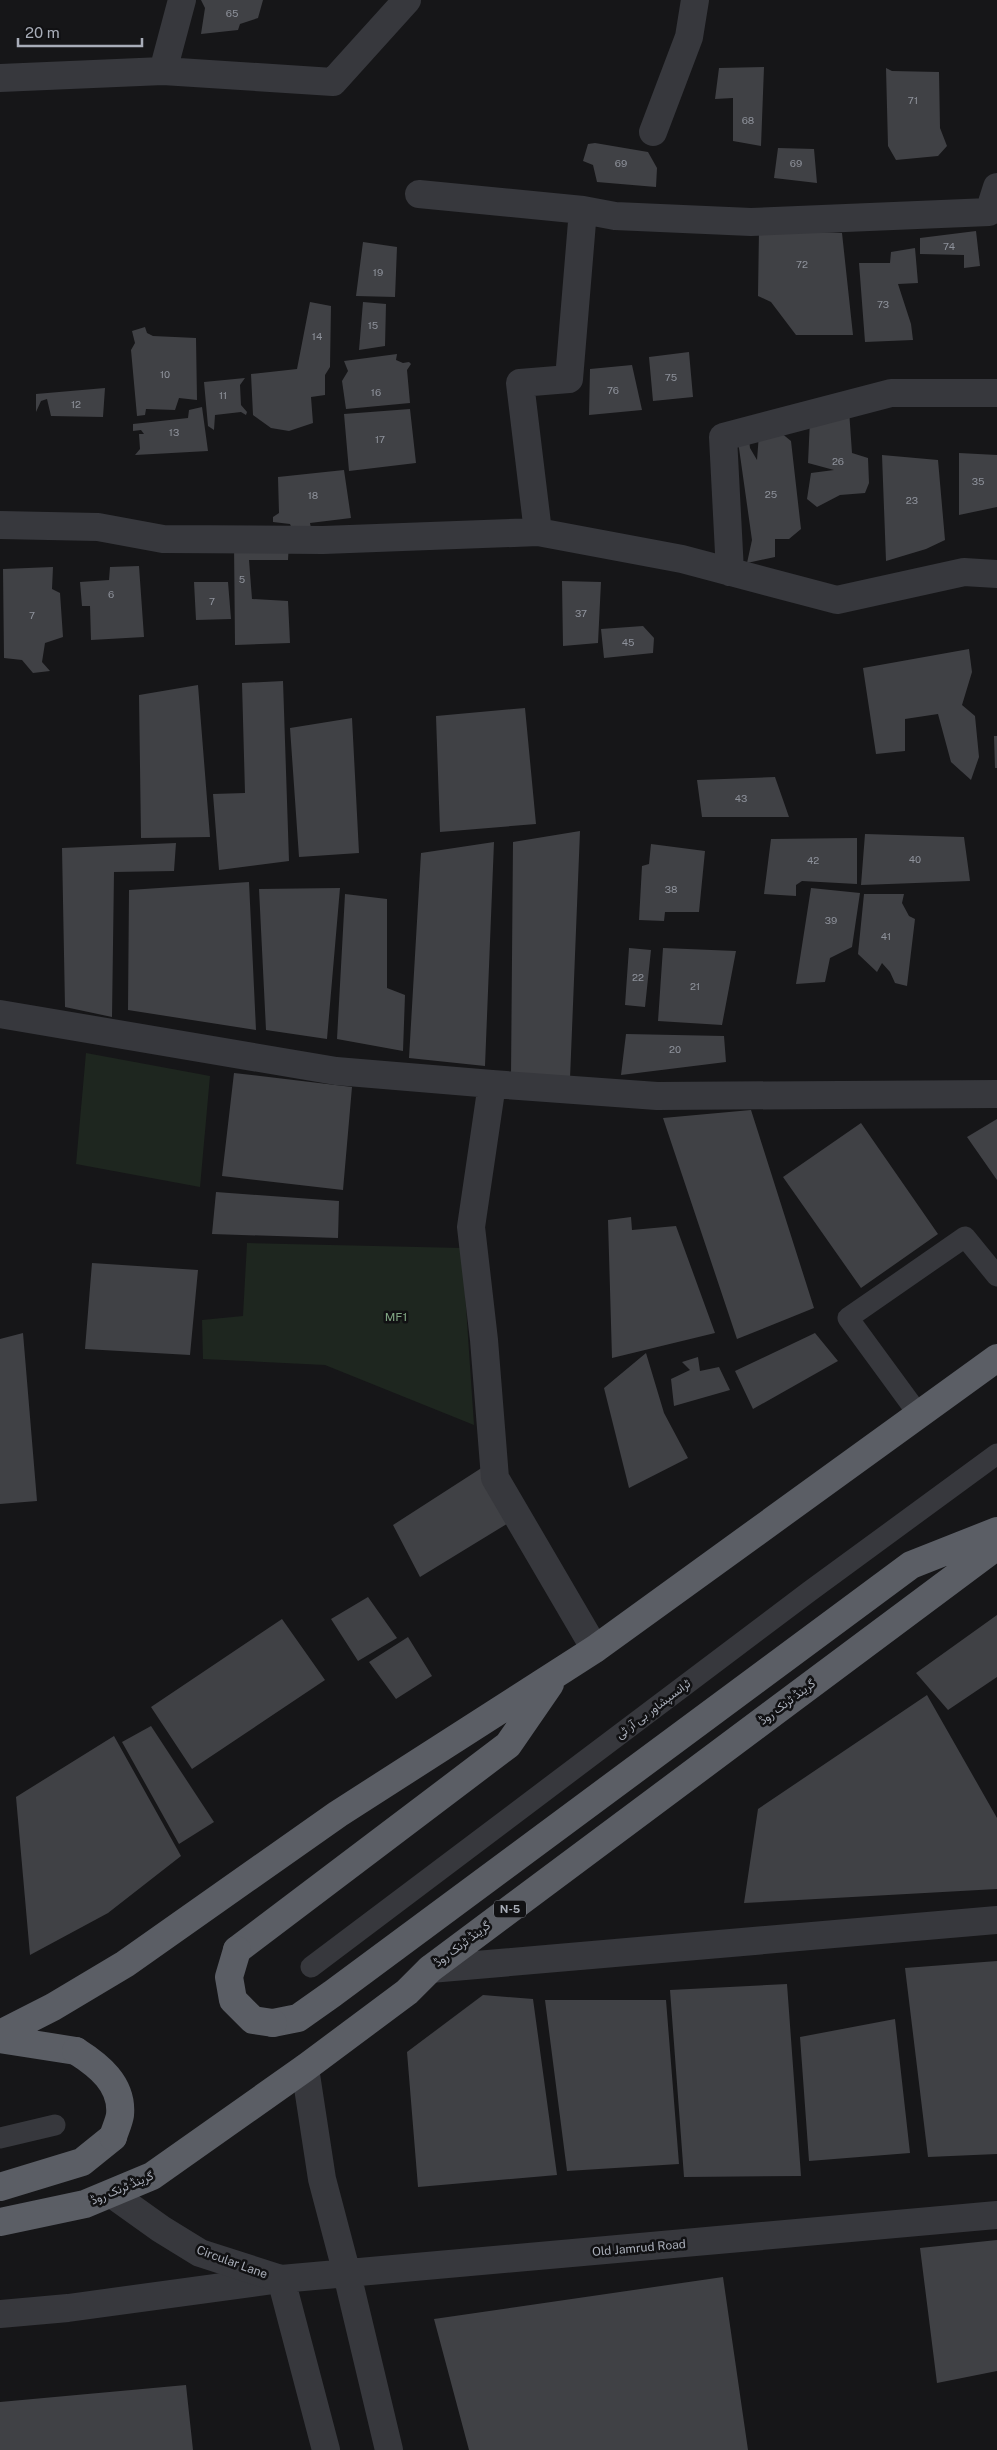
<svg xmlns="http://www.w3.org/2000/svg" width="997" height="2450" viewBox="0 0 997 2450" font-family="'Public Sans',Vazirmatn,sans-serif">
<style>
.green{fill:#1e261f}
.building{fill:#404145}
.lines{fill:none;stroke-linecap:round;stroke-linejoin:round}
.service{stroke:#37383d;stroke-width:21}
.minor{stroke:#37383d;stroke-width:28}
.tertiary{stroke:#37383d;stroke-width:28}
.trunk{stroke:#5b5e65;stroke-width:28}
.trunk-bridge{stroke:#5b5e65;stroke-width:28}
.labels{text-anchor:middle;stroke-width:5;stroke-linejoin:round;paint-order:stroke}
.number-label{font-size:10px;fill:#8e929b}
.shield{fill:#111113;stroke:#7b7e86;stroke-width:1}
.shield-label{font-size:11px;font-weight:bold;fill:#a8adb8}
.park-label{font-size:12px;fill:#7fa381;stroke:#111113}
.street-label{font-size:12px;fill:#a8adb8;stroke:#111113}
</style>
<rect width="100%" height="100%" fill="#161618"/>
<path class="green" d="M86 1053 210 1076 200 1187 76 1164Z
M247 1243 462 1248 474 1425 325 1365 203 1359 202 1320 243 1316Z"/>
<path class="building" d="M201 0H263L258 18 240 24 238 30 201 34 205 8Z
M764 67 761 146 733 141V98L715 99 719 68Z
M886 68 892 71 939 72 940 128 947 146 938 156 896 160 888 146Z
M595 143 648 152 657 168 656 187 597 182 593 165 583 161 588 144Z
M778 148 814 149 817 183 774 178Z
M759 230 842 233 853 335H796L771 302 758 296Z
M976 231 980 266 964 268V255L920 254V238Z
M363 242 397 247 395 297 356 296Z
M915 248 918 283 898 284 911 324 913 340 865 342 859 263H890L891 252Z
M310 302 331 306 330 367 325 375V395L311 397 313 423 289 431 271 428 253 415 251 374 297 369Z
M363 302 386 304 385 346 359 350Z
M145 327 147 333 153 336 196 338 197 400 179 398 175 410 146 409 145 415 137 416 131 350 135 343 132 331Z
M689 352 693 397 653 401 649 357Z
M397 354 396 360 403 363 409 362 411 364 407 370 410 403 346 409 342 381 348 371 344 361Z
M632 365 642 410 589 415 590 369Z
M245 378 240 385 241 405 247 412 246 415 241 412 215 415 214 430 208 426 204 382Z
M105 388 103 417 51 416 47 399 41 401 36 412V394Z
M202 407 208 451 135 455 140 449 139 434H144L141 430 133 431V424L188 418 189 410Z
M410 409 416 463 349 471 344 414Z
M849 410 852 453 868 458 869 483 865 493 840 495 817 507 807 499 811 473 834 470 808 463 810 420Z
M775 428 791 441 801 529 789 539H775V557L747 563 752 540 738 441 749 440 750 448 757 460 759 434Z
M959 453 997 455V507L959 515Z
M882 455 938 460 945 540 926 549 886 561Z
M344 470 351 518 310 523 311 528 293 531 290 524 273 522V517L279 513 278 477Z
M289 542 288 560H249L252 599 288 601 290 643 235 645 234 543Z
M139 566 144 637 91 640 90 606H82L80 582 109 580 110 567Z
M53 567 52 589 60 593 63 637 45 643 42 662 50 671 33 673 22 660 4 658 3 569Z
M562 581 601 582 598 643 563 646Z
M194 582H228L231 619 196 620Z
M643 626 654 638 653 653 604 658 601 629Z
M969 649 972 672 962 705 975 716 979 757 971 780 951 762 938 714 905 719V751L876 754 863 668Z
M283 681 289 861 219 870 213 794 245 793 242 683Z
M198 685 210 837 141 838 139 695Z
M525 708 536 824 440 832 436 716Z
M352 718 359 853 299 857 290 728Z
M994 736H997V768H995Z
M775 777 789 817H702L697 780Z
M580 831 570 1079 511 1076 513 842Z
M865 834 964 837 970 881 861 885Z
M857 838V884L802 881 796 885V896L764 894 771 839Z
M494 842 485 1066 409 1058 421 853Z
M176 843 174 871 114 872 112 1017 65 1007 62 848Z
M651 844 705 851 699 912H665L664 921 639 920 642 866 649 864Z
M249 882 256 1030 128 1010 129 890Z
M340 888 327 1039 266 1030 259 889Z
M811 888 860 893 852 947 830 958 825 982 796 984Z
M345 894 387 899V988L405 995 403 1051 337 1039Z
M864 894H904L902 903 909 916 915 919 907 986 895 983 890 972 882 963 877 972 858 954Z
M629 948 651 950 645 1007 625 1005Z
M663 948 736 951 722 1025 658 1021Z
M626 1034 724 1036 726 1062 621 1075Z
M234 1073 352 1087 343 1190 222 1176Z
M751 1110 814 1308 737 1339 663 1118Z
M997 1119V1180L967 1137Z
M861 1123 938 1234 861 1288 783 1177Z
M216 1192 339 1201 338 1238 212 1234Z
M631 1217 632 1230 676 1226 715 1333 612 1358 608 1220Z
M92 1263 198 1270 190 1355 85 1349Z
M23 1333 37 1501 0 1504V1339Z
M815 1333 838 1361 753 1409 735 1371Z
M646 1353 664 1413 688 1458 629 1488 604 1388Z
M698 1357 700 1371 719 1367 730 1390 674 1406 671 1379 690 1370 682 1362Z
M483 1467 510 1522 420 1577 393 1525Z
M368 1597 397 1638 358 1661 331 1619Z
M997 1615V1677L948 1710 916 1673Z
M282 1619 325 1680 192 1769 151 1707Z
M408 1637 432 1676 396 1699 369 1662Z
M927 1695 997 1818V1889L744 1903 758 1809Z
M151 1726 214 1822 179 1844 122 1742Z
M114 1736 181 1856 108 1913 30 1955 16 1797Z
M997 1961V2154L928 2157 905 1968Z
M787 1984 801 2176 684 2177 670 1990Z
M483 1995 533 1999 557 2175 418 2187 407 2052Z
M545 2000H666L679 2164 567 2171Z
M895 2019 910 2153 809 2161 800 2037Z
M997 2240V2371L937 2383 920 2248Z
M723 2277 748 2450H469L434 2319Z
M186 2385 193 2450H0V2402Z"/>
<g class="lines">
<path class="service" d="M919 1415 848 1318 965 1237 997 1276
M311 1967 810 1591 997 1454
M0 2138 55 2125"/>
<path class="minor" d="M163 71 182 0
M0 78 163 71 333 82 407 0
M653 132 689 37 695 0
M419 194 583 210 615 216 751 222 989 212 997 187
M0 525 98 527 163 539 323 540 538 532 682 559 837 600 964 572 997 574
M538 532 520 383 569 379 583 210
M730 572 723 437 891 393H997
M0 1014 336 1071 492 1084 657 1096 997 1094
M492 1084 471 1227 484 1340 495 1478 595 1649
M430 1969 997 1920
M0 2314 68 2308 281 2279"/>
<path class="tertiary" d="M305 2068 322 2179 347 2274 389 2450
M112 2194 161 2229 200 2253 281 2279 326 2450
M281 2279 997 2215"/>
<path class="trunk" d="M237 1950 508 1745 550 1684
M273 2023 298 2018 332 1994 911 1565 997 1531
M0 2034 53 2007 125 1964 338 1814 595 1649 997 1358
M0 2039 76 2051
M0 2187 82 2162 113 2137
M0 2222 85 2204 152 2176 305 2068 407 1992 430 1969 997 1546"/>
<path class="trunk-bridge" d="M237 1950 229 1977 233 2000 253 2020 273 2023
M76 2051C98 2065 123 2084 120 2115 119 2122 115 2130 113 2137"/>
</g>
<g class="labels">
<g class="number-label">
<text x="232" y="17">65</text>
<text x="913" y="104">71</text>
<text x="748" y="124">68</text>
<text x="621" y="167">69</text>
<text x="796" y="167">69</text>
<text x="949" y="250">74</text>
<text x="802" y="268">72</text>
<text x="378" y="276">19</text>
<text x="883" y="308">73</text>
<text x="373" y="329">15</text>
<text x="317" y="340">14</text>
<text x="165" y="378">10</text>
<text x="671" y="381">75</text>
<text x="613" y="394">76</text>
<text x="376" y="396">16</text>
<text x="223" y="399">11</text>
<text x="76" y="408">12</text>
<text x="174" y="436">13</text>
<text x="380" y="443">17</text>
<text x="838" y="465">26</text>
<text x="978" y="485">35</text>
<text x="771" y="498">25</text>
<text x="313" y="499">18</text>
<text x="912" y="504">23</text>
<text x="242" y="583">5</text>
<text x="111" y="598">6</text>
<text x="212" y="605">7</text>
<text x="581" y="617">37</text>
<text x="32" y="619">7</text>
<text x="628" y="646">45</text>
<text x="741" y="802">43</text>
<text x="915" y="863">40</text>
<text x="813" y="864">42</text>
<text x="671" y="893">38</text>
<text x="831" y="924">39</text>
<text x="886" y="940">41</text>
<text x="638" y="981">22</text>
<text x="695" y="990">21</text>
<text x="675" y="1053">20</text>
</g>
<rect class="shield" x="494" y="1900.5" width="32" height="17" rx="4"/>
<g class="shield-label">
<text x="510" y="1913">N-5</text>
</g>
<g class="park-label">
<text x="396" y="1321">MF1</text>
</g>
<g class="street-label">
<text transform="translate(787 1702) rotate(-37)" y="4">گرینڈ ٹرنک روڈ</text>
<text transform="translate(653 1709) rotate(-37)" y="4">ٹرانسپشاور بی آر ٹی</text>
<text transform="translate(462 1944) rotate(-37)" y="4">گرینڈ ٹرنک روڈ</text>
<text transform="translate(122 2188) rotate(-23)" y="4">گرینڈ ٹرنک روڈ</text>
<text transform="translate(639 2248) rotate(-5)" y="4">Old Jamrud Road</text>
<text transform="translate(232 2262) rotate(20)" y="4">Circular Lane</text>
</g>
</g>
<path d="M18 38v8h124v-8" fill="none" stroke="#a8adb8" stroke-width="2.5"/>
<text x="25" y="38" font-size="15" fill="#a8adb8" stroke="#111113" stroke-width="4" paint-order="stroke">20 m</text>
</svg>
